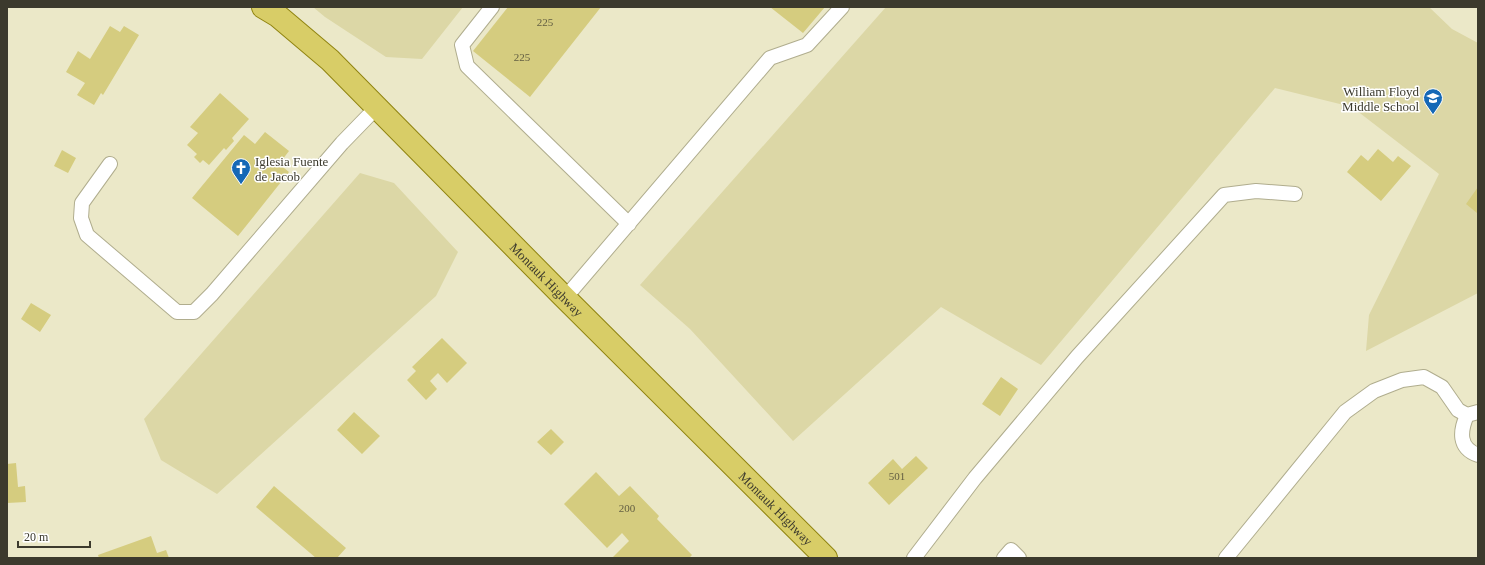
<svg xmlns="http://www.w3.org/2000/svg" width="1485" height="565" viewBox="0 0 1485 565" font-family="Georgia,serif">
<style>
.green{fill:#dcd7a6}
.building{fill:#d5cc7f}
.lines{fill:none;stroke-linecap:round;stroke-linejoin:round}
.service-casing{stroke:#b0ad8e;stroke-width:16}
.primary-casing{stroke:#908410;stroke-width:24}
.service{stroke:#fff;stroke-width:14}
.primary{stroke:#d8cd67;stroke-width:22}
.labels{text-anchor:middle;stroke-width:3;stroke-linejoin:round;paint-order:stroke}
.number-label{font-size:11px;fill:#625e42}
.poi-label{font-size:13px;fill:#3c3a2d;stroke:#fff;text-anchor:end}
.street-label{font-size:13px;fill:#3c3a2d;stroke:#fff}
</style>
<rect width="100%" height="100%" fill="#ebe8c8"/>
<path class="green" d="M313 7H463L422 59 386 57 325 17Z
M886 7H1429L1452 29 1478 43V293L1366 351 1369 315 1439 174 1352 107 1275 88 1041 365 941 307 793 441 690 329 640 285Z
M360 173 394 183 458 252 436 296 217 494 161 460 144 419Z"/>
<path class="building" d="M508 7H601L530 97 473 51Z
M770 7H825L803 33Z
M110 26 120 32 124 26 139 35 103 95 101 93 94 105 77 95 85 83 66 72 78 51 90 59Z
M220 93 249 119 232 138 234 141 226 150 224 148 209 165 203 160 200 163 194 157 197 154 187 145 198 133 190 127Z
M265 132 289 151 279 164 289 172 238 236 192 198 244 135 255 144Z
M1378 149 1393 162 1398 156 1411 166 1381 201 1347 172 1361 155 1368 161Z
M62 150 76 158 68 173 54 166Z
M1478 187V212L1477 213 1466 204Z
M31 303 51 315 40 332 21 319Z
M442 338 467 363 447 383 438 373 430 381 437 389 426 400 407 380 416 371 412 367Z
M1001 377 1018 389 1000 416 982 404Z
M354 412 380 436 362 454 337 430Z
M551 429 564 442 551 455 537 442Z
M916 456 928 468 889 505 868 483 893 459 902 469Z
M16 463 18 487 25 486 26 502 7 503V464Z
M596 472 619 496 630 486 659 516 657 519 692 555 689 558H612L629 541 622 533 607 548 564 504Z
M274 486 346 548 337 558H316L256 507Z
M151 536 157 553 166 550 169 558H99L98 555Z"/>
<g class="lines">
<defs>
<path id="service" d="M492 7 462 45 467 66 629 224
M110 164 82 203 81 218 87 235 177 312H194L212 294 342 143 376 108
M565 298 770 58 807 45 842 7
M1467 415C1460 431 1458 448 1478 455
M914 558 975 478 1077 357 1224 195 1256 191 1295 194
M1004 558 1011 550 1019 558
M1226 558 1345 412 1374 391 1402 380 1424 377 1442 387 1458 410 1467 415 1478 412"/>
<g id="primary">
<path id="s1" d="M263 7 278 16 330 60 561 294 826 558"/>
</g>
</defs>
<use href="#service" class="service-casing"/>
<use href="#primary" class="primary-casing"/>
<use href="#service" class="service"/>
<use href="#primary" class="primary"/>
</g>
<defs>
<symbol id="school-pin" viewBox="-11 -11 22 30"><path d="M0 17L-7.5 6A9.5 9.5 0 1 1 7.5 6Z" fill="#1568b6" stroke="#fff"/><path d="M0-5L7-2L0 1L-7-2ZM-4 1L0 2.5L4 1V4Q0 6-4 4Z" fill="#fff"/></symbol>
<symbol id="church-pin" viewBox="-11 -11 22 30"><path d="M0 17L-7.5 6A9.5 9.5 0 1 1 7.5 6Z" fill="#1568b6" stroke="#fff"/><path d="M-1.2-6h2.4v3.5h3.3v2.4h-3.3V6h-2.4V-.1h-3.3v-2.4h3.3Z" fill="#fff"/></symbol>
</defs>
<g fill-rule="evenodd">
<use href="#school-pin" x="1422" y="87" width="22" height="30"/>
<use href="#church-pin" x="230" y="157" width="22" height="30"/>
</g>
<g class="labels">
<g class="number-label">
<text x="545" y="26">225</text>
<text x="522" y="61">225</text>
<text x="897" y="480">501</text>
<text x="627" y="512">200</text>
</g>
<g class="poi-label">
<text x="1419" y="96">William Floyd<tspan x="1419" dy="15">Middle School</tspan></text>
<text x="255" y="166" text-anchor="start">Iglesia Fuente<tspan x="255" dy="15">de Jacob</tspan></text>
</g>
<g class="street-label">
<text dy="5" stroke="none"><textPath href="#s1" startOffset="394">Montauk Highway</textPath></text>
<text dy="5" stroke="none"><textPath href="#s1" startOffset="718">Montauk Highway</textPath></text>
</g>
</g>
<rect width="1485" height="565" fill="none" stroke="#3c3a2d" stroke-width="16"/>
<path d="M18 541v6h72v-6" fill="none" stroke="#3c3a2d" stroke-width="2"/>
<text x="24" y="541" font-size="12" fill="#3c3a2d" stroke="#ffffff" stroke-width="3" paint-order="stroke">20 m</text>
</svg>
